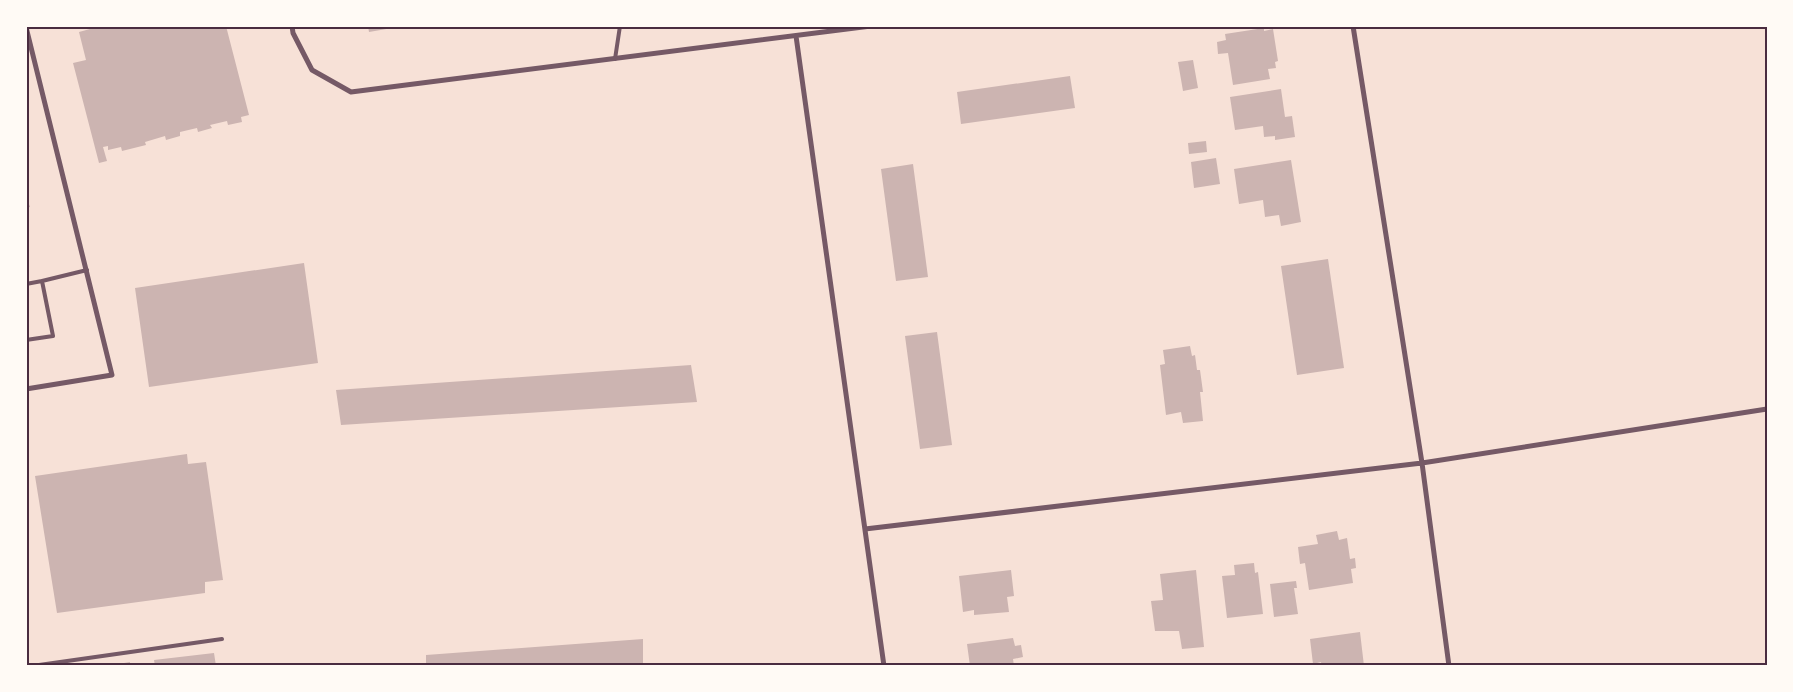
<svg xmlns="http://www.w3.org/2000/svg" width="1793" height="692" viewBox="0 0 1793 692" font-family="Spectral,serif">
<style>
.building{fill:#ccb4b1}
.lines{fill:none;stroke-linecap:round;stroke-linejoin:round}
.service{stroke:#755966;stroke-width:4}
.minor{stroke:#755966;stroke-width:5}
.neatline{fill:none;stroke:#4a2c40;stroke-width:2}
</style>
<rect width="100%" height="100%" fill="#f7e1d7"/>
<path class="building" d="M101 26H226L249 115 241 117 242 122 228 125 227 121 210 125 212 128 198 132 197 128 180 132V136L166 140 165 136 145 142 146 145 122 151 121 147 108 150V146L103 147 107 161 99 163 73 63 86 60 79 32Z
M368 26H398V27L369 32Z
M1264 28V31L1273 29 1278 61 1275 62 1276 68 1268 69 1270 79 1233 85 1228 53 1218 54 1217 42 1226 40 1225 34Z
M1193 60 1198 88 1183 91 1178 62Z
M1070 76 1075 108 961 124 957 92Z
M1281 89 1285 117 1292 116 1295 137 1275 140V136L1264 137 1263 126 1235 130 1230 97Z
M1206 141 1207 152 1189 154 1188 143Z
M1216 158 1220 184 1194 188 1191 162Z
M1291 160 1301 222 1281 226 1279 215 1265 217 1263 200 1239 204 1234 169Z
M913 164 928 277 896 281 881 169Z
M26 196 30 207 26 208Z
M1328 259 1344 368 1297 375 1281 266Z
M304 263 318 363 149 387 135 288Z
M937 332 952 445 920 449 905 336Z
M1190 346 1192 356 1195 355 1197 370H1200L1203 392H1200L1203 421 1183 423 1181 412 1166 415 1160 365 1165 364 1163 350Z
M691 365 697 402 341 425 336 390Z
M187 454 188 464 206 462 223 580 205 582V593L57 613 35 476Z
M1337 531 1339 540 1347 538 1350 559 1355 558 1356 568 1351 569 1353 583 1309 590 1305 563 1300 564 1298 547 1318 544 1316 535Z
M1254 563 1255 573 1258 572 1263 614 1227 618 1222 576 1235 575 1234 565Z
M1011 570 1014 596 1007 597 1009 612 974 615V610L963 612 959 576Z
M1196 570 1204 647 1182 649 1179 631H1155L1151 601 1163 600 1160 574Z
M1296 581 1297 588H1294L1298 614 1274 617 1270 584Z
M1360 632 1364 666H1322L1321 662 1313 664 1310 639Z
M1013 638 1015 646 1021 645 1023 657 1013 659 1014 666H970L967 644Z
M643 639V666H426V655Z
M214 653 216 666H155L154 660Z
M130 662V666H119L118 664Z"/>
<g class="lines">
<path class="service" d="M615 59 620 26
M42 281 87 270
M26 284 42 281 53 336 26 340
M32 666 222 639"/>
<path class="minor" d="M292 26 293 33 312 70 351 92 871 26
M1353 26 1422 463 1449 666
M26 27 112 375 26 389
M796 36 884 666
M865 529 1422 463 1767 409"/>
</g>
<rect width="1793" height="692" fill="none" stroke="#fffaf5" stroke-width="55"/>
<rect x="28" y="28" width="1738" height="636" class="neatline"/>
</svg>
